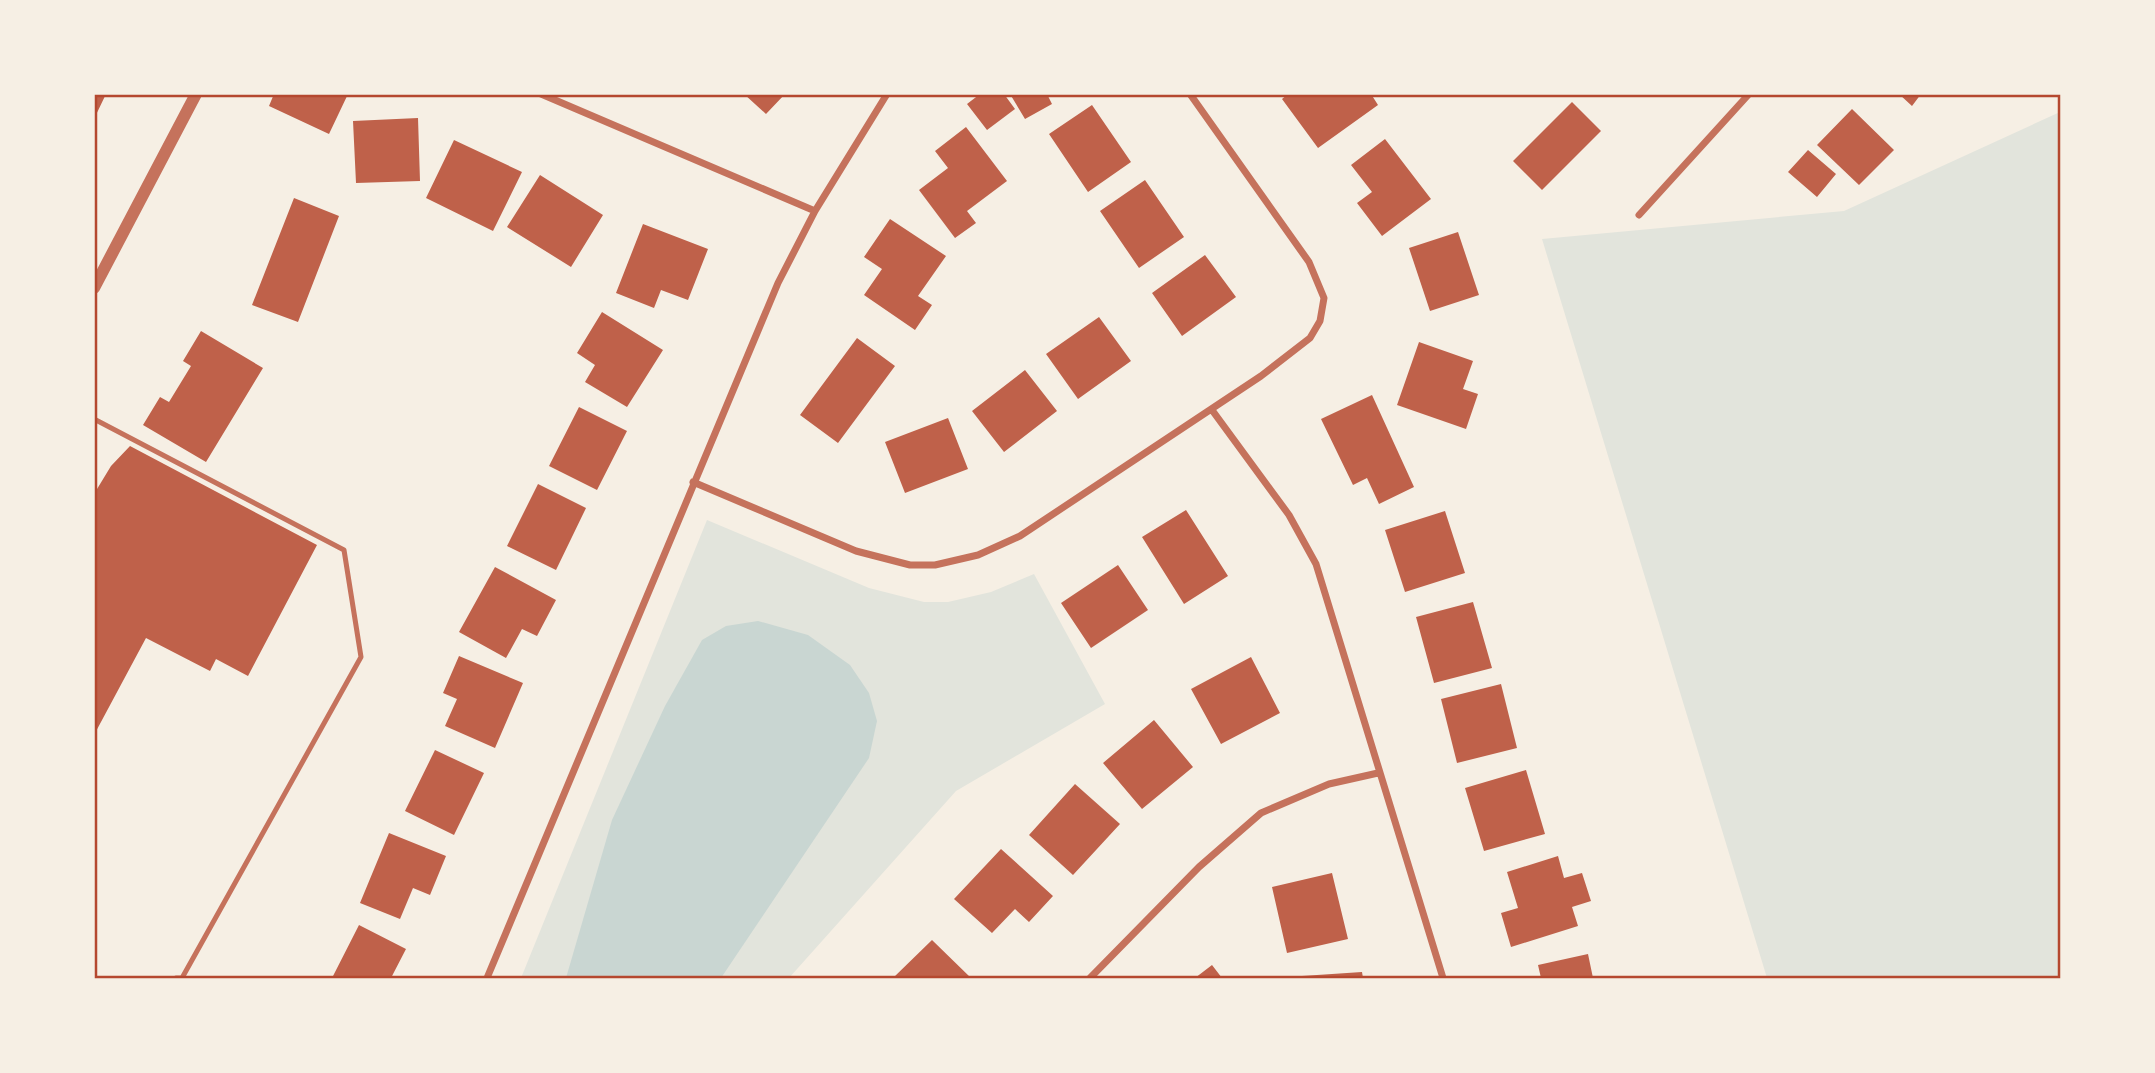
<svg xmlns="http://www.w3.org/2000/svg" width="2155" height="1073" viewBox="0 0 2155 1073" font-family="'Asap Condensed',sans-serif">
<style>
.green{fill:#e2e4dc}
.water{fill:#c9d6d2}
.building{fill:#bf614a}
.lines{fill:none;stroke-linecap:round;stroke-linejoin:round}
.service{stroke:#c5725c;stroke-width:5}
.minor{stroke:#c5725c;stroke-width:7}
.tertiary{stroke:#c5725c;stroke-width:12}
.neatline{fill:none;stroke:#b5482f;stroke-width:2.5}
</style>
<rect width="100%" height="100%" fill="#f6efe4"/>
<path class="green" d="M2060 112V978H1767L1542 239 1844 211Z
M707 520 869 588 924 602H948L991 592 1034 574 1105 704 956 791 789 978H521Z"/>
<path class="water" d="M758 621 808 635 850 665 869 693 877 721 869 758 721 978H566L612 820 665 706 702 640 726 626Z"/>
<path class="building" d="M94 94H106L94 119Z
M274 94H348L329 134 269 106Z
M744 94H785L766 114Z
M980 94H1004L1015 109 987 130 967 104Z
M1010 94H1047L1052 104 1025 119Z
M1288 94H1371L1378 105 1318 148 1282 99Z
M1899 94H1921L1912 106Z
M1572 102 1601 131 1542 190 1513 161Z
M1092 105 1131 162 1088 192 1049 134Z
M1852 109 1894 150 1859 185 1817 145Z
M418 118 420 181 356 183 353 121Z
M966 127 1007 181 967 211 976 223 955 238 919 190 948 168 935 151Z
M1385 139 1431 199 1382 236 1357 203 1372 192 1351 165Z
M454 140 522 172 493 231 426 198Z
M1808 150 1836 174 1817 197 1788 172Z
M540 175 603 215 571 267 507 227Z
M1145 180 1184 237 1139 268 1100 211Z
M294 198 339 216 298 322 252 305Z
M890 219 946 256 918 296 932 305 915 330 864 295 882 269 864 257Z
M643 224 708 249 688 300 661 290 654 308 616 293Z
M1458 232 1479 295 1430 311 1409 248Z
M1205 255 1236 297 1182 336 1152 293Z
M602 312 663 350 627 407 585 382 595 365 577 353Z
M1099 317 1131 361 1078 399 1046 354Z
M201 331 263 368 206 462 143 425 160 397 169 402 191 366 183 361Z
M857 338 895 366 838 443 800 415Z
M1419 342 1473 361 1463 389 1478 394 1466 429 1397 405Z
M1025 370 1057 411 1004 452 972 411Z
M1372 395 1414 487 1379 504 1367 478 1353 485 1321 419Z
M579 407 627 431 597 490 549 466Z
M948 418 968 469 905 493 885 442Z
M130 446 317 545 248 676 216 659 210 671 146 638 94 735V494L111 466Z
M538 484 586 508 556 570 507 546Z
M1186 510 1228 576 1184 604 1142 537Z
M1445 511 1465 573 1405 592 1385 530Z
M1118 565 1148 610 1091 648 1061 603Z
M495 567 556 600 537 636 522 629 506 658 459 632Z
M1473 602 1492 668 1434 683 1416 617Z
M459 656 523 683 495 748 445 726 457 699 443 693Z
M1251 657 1280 713 1221 744 1191 689Z
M1501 684 1517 748 1457 763 1441 699Z
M1154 720 1193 767 1142 809 1103 763Z
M435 750 484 773 454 835 405 811Z
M1526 770 1545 834 1484 851 1465 788Z
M1075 784 1120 824 1073 875 1029 835Z
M389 833 446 856 430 895 413 888 400 919 360 903Z
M1001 849 1053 896 1029 922 1015 909 992 933 954 899Z
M1558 856 1564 878 1582 873 1591 901 1572 907 1578 926 1511 947 1501 913 1518 908 1507 872Z
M1332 873 1348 939 1287 953 1272 887Z
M359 925 406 949 391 978H332Z
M932 940 971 978H893Z
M1588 954 1593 978H1541L1538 965Z
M1212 965 1222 978H1195Z
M1362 972 1363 978H1302V976Z"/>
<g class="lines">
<path class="service" d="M94 419 344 550 361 657 182 978H176"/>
<path class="minor" d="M541 94 815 211
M1639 215 1749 94
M1212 410 1289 515 1316 564 1443 978
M693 482 856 551 910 565H935L978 555 1020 536 1261 376 1310 338 1320 321 1324 298 1309 262 1190 94
M487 978 778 283 815 211 887 94
M1090 978 1199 867 1261 813 1329 784 1378 773"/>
<path class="tertiary" d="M94 288 196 94"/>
</g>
<rect width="2155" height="1073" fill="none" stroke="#f6efe4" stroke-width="192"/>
<rect x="96" y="96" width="1963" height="881" class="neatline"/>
</svg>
